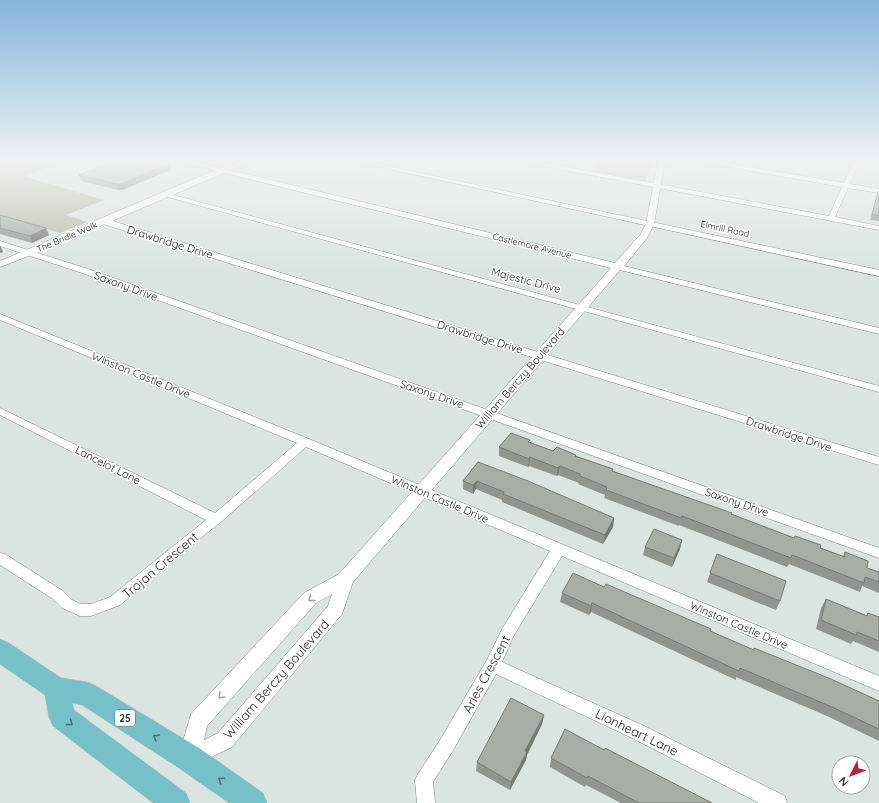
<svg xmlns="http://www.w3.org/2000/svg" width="879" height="803" viewBox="0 0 879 803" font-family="Quicksand,sans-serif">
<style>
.green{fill:#b8baa3}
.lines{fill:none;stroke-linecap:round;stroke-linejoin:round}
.minor-casing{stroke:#7c8682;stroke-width:1}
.tertiary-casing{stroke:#7c8682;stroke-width:1}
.primary-casing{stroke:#bebfbf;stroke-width:1}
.minor{fill:#fff;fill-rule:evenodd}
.tertiary{fill:#fff;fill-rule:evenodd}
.primary{fill:#76c1c7;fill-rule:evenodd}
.wall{fill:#90968f}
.shaded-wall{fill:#757a74}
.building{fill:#a7aea6;stroke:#757a74}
.oneway{stroke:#9ea09f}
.oneway2{stroke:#4b6e71}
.labels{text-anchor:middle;stroke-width:3;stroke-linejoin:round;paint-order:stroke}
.far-street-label{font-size:9px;fill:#272b2a;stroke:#fff}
.shield{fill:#fff;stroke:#686b6a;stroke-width:1}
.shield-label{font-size:10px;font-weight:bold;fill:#272b2a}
.street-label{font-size:11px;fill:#272b2a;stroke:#fff}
.near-street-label{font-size:13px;fill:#272b2a;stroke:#fff}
</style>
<rect width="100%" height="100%" fill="#dae5e1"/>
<path class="green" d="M0 161H65L23 176 104 200 66 215 87 222 60 233 0 216Z
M601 161H651L646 181H644L590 171Z"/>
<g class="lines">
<defs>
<path id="minor" d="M353 161H363L879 270V276Z
M524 161H535L829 216 842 187 705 163 702 161H714L844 183 854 161H860L850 184 879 189V193L848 188 835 217 879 226V230L527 163Z
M166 193 879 386V392L164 196V194Z
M100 219H106L879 457V465L100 223Z
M0 241 88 269 879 548V558L82 273 0 246Z
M0 314 309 439 879 676V691L562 556 513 637 502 662 642 725 785 796 787 803H759L630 737 496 674 452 752 433 782 435 803H417L415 780 418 774 440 740 487 660 502 629 550 551 306 447 221 522 203 536 120 605 91 616H80L62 608 53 599 0 565V553L5 554 63 591 72 600 81 604H91L110 597 206 520 0 415V408L215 513 297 443 0 320Z"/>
<path id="tertiary" d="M182 161C196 159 214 169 223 167 233 165 236 161 247 161V163L230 170 615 263 640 235 646 224 658 161H665L654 224 647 238 624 266 879 328V334L620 270 353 582 342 614 232 747 189 768 182 765 178 758 191 714 304 593 339 574 611 268 224 173 44 250 0 267V261L215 170 183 163ZM332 594 328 606 218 733 204 740 207 726 316 603Z"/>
<path id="primary" d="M0 639 9 643 61 678 87 682 96 686 199 748 263 793 267 803H229L179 768 82 705 72 703 74 710 186 793 190 803H153L53 726 49 717 45 695 0 664Z"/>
</defs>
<use href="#minor" class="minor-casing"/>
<use href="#tertiary" class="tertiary-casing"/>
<use href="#primary" class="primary-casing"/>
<use href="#minor" class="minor"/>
<use href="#tertiary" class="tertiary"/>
<use href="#primary" class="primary"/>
</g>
<path class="wall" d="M168 164 170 170 122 190H118L81 181 79 175Z
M878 192H879V221L870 220Z
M0 215 46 228 49 235 32 243 0 234Z
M530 442 553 451 576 455V456L613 471 731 514 843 556 845 552 867 568 879 572V593L862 586 860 592 789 564 787 567 679 525V526L604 498 605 495 578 484 579 483 558 475 557 476 529 466 528 467 499 456V447Z
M478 462 614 518 613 527 603 544 502 502V500L476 489 473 494 463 489V481Z
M682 540 680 549 672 567 643 555 645 547Z
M710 573 780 601 776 610 707 582Z
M604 587 710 631 754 650 879 701V741L827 716 736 677V680L591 612 589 615 560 602 562 593Z
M826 599 866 615 868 613 879 617V652L853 641 851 644 816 629 821 608Z
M544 715 542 724 527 755 526 760 510 790 476 771 477 762Z
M604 750 712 803H621L586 785 585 787 550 767 551 758Z"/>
<path class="shaded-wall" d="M168 164 170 170 122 190H118L116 184Z
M46 228 49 235 32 243 30 236Z
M0 245 3 252 0 253Z
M530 457 529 466 528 467 529 459Z
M560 466 558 475 557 476 558 468Z
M477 481 476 489 473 494V485Z
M614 518 613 527 603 544 605 535Z
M682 540 680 549 672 567 674 558Z
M592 603 591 612 589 615 591 606Z
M544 715 542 724 527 755 526 760 510 790 511 782 525 751Z"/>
<path class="building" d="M114 161H154L168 164 121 184H116L79 175Z
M878 192H879V216L872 214Z
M0 215 46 228 30 236 0 228Z
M511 433 530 440 528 442 553 451 557 447 576 455 575 456 613 469 612 471 732 513 731 514 794 538 795 536 821 545 820 548 845 557V552L868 561 867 568 879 572V582L865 577 864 583 792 555 791 558 682 516 681 518 606 490 607 487 580 476V474L560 466 558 468 530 457 529 459 499 447Z
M478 462 528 481 614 518 605 535 503 494 504 492 477 481 473 485 463 481Z
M654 529 682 540 674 558 645 547Z
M717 554 786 581 780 601 710 573Z
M573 573 604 587 606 584 711 629 710 631 754 650V648L831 679 879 701V729L832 707 740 668 739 671 592 603 591 606 562 593Z
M826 599 867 616 868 613 879 617V641L857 632 856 635 821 620Z
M511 698 544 715 525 751 527 752 511 782 477 762Z
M565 729 604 750 605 748 712 803H639L588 776 587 778 551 758Z"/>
<defs><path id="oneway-chevron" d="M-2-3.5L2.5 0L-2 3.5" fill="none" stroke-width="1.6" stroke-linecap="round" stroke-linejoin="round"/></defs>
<g class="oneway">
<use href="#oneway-chevron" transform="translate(311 599) rotate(142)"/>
<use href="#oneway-chevron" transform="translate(221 696) rotate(133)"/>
</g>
<g class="oneway2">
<use href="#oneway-chevron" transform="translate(70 723) rotate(37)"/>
<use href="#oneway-chevron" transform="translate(156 737) rotate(-148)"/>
<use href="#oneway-chevron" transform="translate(221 780) rotate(-145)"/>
</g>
<linearGradient id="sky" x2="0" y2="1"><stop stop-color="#85b5dd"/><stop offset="0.59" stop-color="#eef3f2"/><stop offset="1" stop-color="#eef3f2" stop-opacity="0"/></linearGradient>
<rect width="879" height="273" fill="url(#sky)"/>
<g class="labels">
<g class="far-street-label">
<text transform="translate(725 229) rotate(12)" y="3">Elmrill Road</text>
<text transform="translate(67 237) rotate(-23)" y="3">The Bridle Walk</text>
<text transform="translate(532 246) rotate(14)" y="3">Castlemore Avenue</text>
</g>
<rect class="shield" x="115" y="710" width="20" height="16" rx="3"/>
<g class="shield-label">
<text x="125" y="722">25</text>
</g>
<g class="street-label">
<text transform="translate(170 242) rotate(17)" y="4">Drawbridge Drive</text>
<text transform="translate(526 280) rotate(15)" y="4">Majestic Drive</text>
<text transform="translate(126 286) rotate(20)" y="4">Saxony Drive</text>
<text transform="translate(480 337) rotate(17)" y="4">Drawbridge Drive</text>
<text transform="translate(141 375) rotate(22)" y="4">Winston Castle Drive</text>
<text transform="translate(520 378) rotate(-49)" y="4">William Berczy Boulevard</text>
<text transform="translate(432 394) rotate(19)" y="4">Saxony Drive</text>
<text transform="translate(789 434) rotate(18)" y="4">Drawbridge Drive</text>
<text transform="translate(108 465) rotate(27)" y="4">Lancelot Lane</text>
<text transform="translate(440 499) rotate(23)" y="4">Winston Castle Drive</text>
<text transform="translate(737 502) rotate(19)" y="4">Saxony Drive</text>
<text transform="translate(739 625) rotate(23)" y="4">Winston Castle Drive</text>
</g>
<g class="near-street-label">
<text transform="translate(160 565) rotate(-40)" y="5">Trojan Crescent</text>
<text transform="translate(486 674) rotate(-62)" y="5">Aries Crescent</text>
<text transform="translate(276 679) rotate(-49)" y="5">William Berczy Boulevard</text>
<text transform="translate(637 732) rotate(26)" y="5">Lionheart Lane</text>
</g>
</g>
<g transform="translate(851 775) rotate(228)"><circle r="19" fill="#ffffff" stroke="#a9aaaa"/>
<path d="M0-3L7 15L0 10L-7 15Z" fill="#b5233d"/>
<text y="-6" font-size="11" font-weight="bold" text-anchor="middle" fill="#272b2a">N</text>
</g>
</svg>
